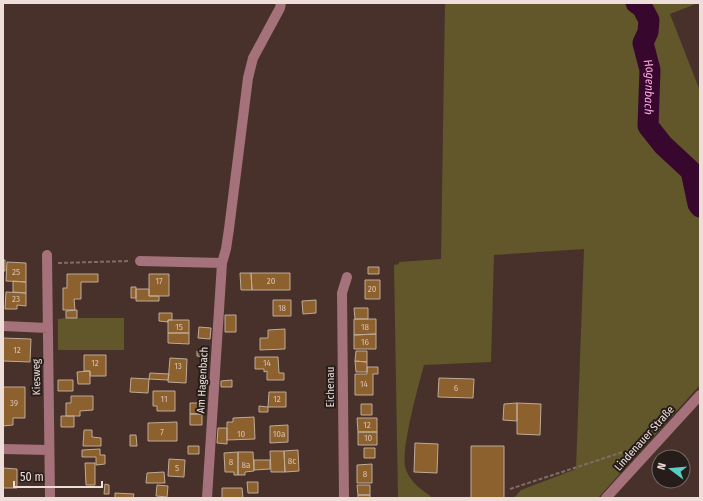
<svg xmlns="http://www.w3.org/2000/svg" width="703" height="501" viewBox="0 0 703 501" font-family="'Fira Sans Condensed',sans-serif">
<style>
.green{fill:#61572b}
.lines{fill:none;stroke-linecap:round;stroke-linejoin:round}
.river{stroke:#37072d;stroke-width:21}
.building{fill:#8d612e;stroke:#beab98}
.path{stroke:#816d66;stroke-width:2;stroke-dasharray:4 2;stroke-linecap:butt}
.minor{stroke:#a5717a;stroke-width:10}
.labels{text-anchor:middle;stroke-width:4;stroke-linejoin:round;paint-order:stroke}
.number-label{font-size:9px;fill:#d5bfae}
.street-label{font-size:11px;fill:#edded9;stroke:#261c19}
.water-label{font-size:12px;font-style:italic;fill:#fbaae3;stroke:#261c19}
</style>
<rect width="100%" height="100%" fill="#48312a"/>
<path class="green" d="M445 3H631L638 9 644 21 639 47 647 83 644 118 647 134 658 135 656 122 651 112 654 91 653 70 646 45 655 16 647 3H698L670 14 700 91V385L598 498H514L521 490 576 469 584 249 494 255 491 362 424 365C419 384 399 454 406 470 411 483 422 490 433 498H398L394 265 399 264V262L441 259Z
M66 318H124V350H58V319Z"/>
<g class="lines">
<path class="river" id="s1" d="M636 3 642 7 649 20 648 32 643 43 650 70 648 126 663 145 691 171 698 204 700 207"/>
</g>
<path class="building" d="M3 260H5V271H3Z
M7 262 26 263V282L6 281Z
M368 267H379V274H368Z
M240 273H251L252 290H241Z
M251 273H290V290H252Z
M67 274H98V282H81V299H74L75 310H63V288H67Z
M149 274H169V296H149Z
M365 280H380V299H365Z
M13 281 26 282V293L13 292Z
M131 287H136V298H131Z
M136 289H149V296H159V301H136Z
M6 292 26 293V306L17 305V309H5Z
M273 300H291V316H273Z
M316 300V313L303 314 302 301Z
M354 308H368V319H355Z
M77 310V318H66V311Z
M159 313H172V320H168V322L159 321Z
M225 315H236V332H225Z
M354 319H376V334L354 335Z
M168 320H189V333H168Z
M199 327 211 328 210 339 198 338Z
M285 329V349L260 350V338H268V330Z
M168 333H189V344L168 343Z
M376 334V349H354V335Z
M3 338 31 339 30 362 3 361Z
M197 351H207V357L197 356Z
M356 351H367V362L355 361Z
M84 355H106V376H90V371H84Z
M255 357H278L279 373H284V380H267V371L264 372V369H255Z
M170 358 187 359 186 383 168 382Z
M355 361 367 362V372H356Z
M367 367H378V374H373V395H355V374H367Z
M90 371V384H78L77 372Z
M150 373 169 374 168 380 149 379Z
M131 378 149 379 148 393 130 392Z
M439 378 474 379 473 398 438 397Z
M58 380H73V391H58Z
M232 380V387H221V381Z
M3 387H25V418H13V425L3 426Z
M153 391H175V411H157V406H153Z
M269 392H286V407H268Z
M71 396H93V410L80 411V416H66V403H71Z
M190 403H202V414H190Z
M517 403 541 404 540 435 517 434Z
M517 403V421L503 420 504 404Z
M361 404H372V415H361Z
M259 406 268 407V412H259Z
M190 414H202V425H190Z
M61 416H74V427H61Z
M254 417 255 439 227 440V422H233V418Z
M357 418H377V432H358Z
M177 422V441H148V423Z
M288 425V442L270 443V426Z
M218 428H227V444L217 443Z
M84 430H92V437L101 438V446H83Z
M358 432H377V445H358Z
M130 435H136L137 446H130Z
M415 443 438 444 437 473 414 472Z
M188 446H199V454H188Z
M471 446H504V498H471Z
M364 448H375V458H364Z
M100 449V455H105V464L96 465V457H82V450Z
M298 450 299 471 285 472 284 451Z
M270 451H284L285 472H271Z
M238 452V475H234V472H225L224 453Z
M238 452H253L254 471 245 472V475H238Z
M169 459 185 460 184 477 168 476Z
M254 460H270V469L254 470Z
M85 463H95V485H86Z
M372 464V483H357V465Z
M3 468 17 469V488H3Z
M164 472 165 483H146L147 473Z
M247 482H258V493H248Z
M105 484 109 485V494H104Z
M157 485 168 486 167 497 156 496Z
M357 485H370V495H358Z
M222 488H242L243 498H222Z
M115 493 134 494 133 498H115Z
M358 495H370V498H358Z"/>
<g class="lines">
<path class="path" d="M58 263 130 261
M510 489 623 452 635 451"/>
<path class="minor" d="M47 255 50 498
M140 261 222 263
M3 326 48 328
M3 449 49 450
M207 498 222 263 226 249 229 229 248 78 253 58 280 8 281 3
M344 498 342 293 347 277
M606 498 700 395"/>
</g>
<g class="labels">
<g class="number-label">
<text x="16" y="275">25</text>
<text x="159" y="284">17</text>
<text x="271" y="284">20</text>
<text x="372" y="292">20</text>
<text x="16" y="302">23</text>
<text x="282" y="311">18</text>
<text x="179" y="330">15</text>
<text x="365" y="330">18</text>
<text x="365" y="345">16</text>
<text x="17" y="353">12</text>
<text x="95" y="366">12</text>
<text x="267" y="366">14</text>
<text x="178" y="369">13</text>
<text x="364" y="387">14</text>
<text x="456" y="391">6</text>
<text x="164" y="402">11</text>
<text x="277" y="402">12</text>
<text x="14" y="406">39</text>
<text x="367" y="428">12</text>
<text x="162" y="435">7</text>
<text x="241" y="437">10</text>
<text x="279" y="437">10a</text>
<text x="368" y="441">10</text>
<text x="292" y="464">8c</text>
<text x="231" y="465">8</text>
<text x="246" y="468">8a</text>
<text x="177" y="471">5</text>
<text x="365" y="477">8</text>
</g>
<g class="street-label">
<text transform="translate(36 377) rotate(-91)" y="4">Kiesweg</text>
<text transform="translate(202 380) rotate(-87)" y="4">Am Hagenbach</text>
<text transform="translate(330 387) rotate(-90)" y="4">Eichenau</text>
<text transform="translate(644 438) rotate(-48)" y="4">Lindenauer Straße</text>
</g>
<g class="water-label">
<text dy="4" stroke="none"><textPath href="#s1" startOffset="91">Hagenbach</textPath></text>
</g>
</g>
<rect width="703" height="501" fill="none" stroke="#edded9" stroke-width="8"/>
<g transform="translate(671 469) rotate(286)"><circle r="19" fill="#261c19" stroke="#766a66"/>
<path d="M0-3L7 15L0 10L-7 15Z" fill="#57cec1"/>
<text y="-6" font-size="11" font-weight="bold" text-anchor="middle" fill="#edded9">N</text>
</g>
<path d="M14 481v6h88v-6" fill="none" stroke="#edded9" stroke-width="2"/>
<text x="20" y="481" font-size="12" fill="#edded9" stroke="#261c19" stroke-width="3" paint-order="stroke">50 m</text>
</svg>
